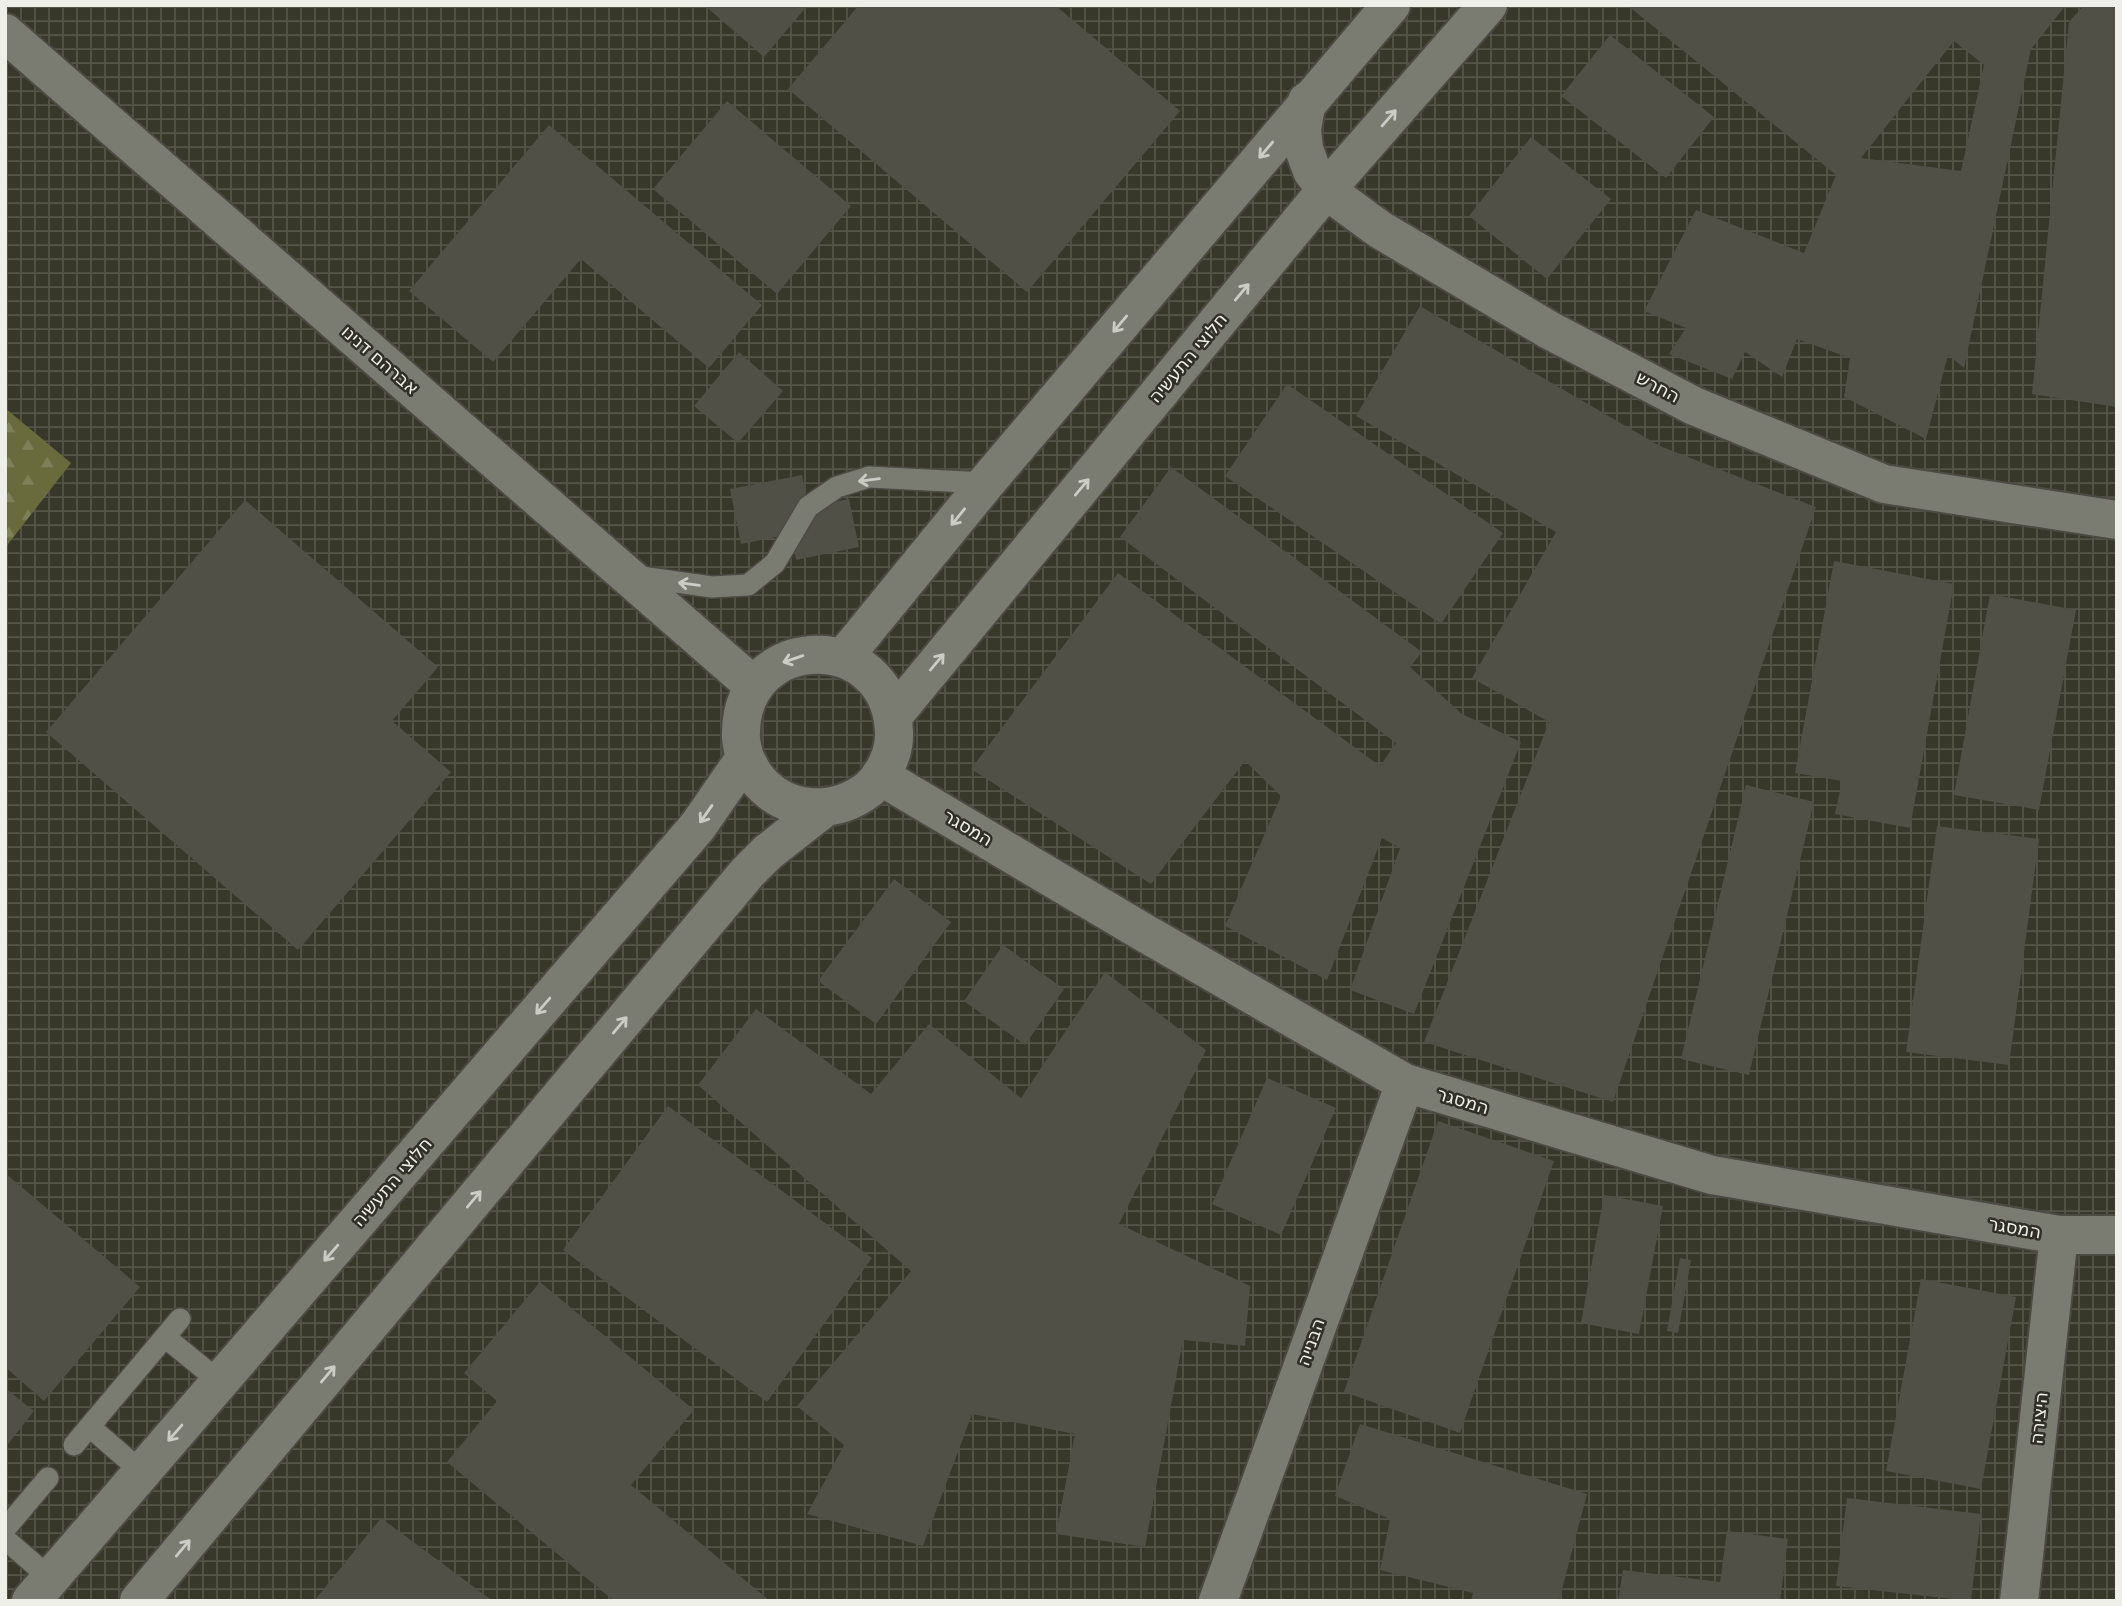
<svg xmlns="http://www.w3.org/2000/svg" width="2122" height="1606" viewBox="0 0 2122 1606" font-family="'DejaVu Sans','Noto Sans Hebrew',sans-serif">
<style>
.industrial{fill:url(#industrial-grid)}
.forest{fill:url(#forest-firs)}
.building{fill:#505047;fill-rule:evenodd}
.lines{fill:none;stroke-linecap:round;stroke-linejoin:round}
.service-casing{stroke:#4b4b44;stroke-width:24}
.minor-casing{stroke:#4b4b44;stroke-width:42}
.tertiary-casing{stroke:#4b4b44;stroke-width:42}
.service{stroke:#7a7b71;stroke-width:21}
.minor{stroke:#7a7b71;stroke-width:38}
.tertiary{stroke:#7a7b71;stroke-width:38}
.oneway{stroke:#ccccc6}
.labels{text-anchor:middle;stroke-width:5;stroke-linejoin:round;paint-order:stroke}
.street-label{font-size:18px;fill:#efefea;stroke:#2f2f27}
</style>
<defs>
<pattern id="industrial-grid" width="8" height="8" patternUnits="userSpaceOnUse" patternTransform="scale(1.75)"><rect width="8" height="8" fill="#373829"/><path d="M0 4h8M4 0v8" fill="none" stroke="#545548"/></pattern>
<pattern id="forest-firs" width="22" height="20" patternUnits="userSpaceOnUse" patternTransform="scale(1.75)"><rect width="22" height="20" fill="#696b3d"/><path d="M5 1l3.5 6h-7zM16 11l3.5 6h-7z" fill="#7f8059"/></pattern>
</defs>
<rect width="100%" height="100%" fill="#2f2f27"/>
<path class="industrial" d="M5 5H2117V1601H5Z"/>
<path class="forest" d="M5 408 71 463 5 548Z"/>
<path class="building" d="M704 5H808L764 57Z
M859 5H1055L1180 111 1027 292 788 89Z
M1627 5H2066L2031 49 1964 368 1948 355 1926 439 1844 397 1850 358 1797 339 1782 377 1745 352 1732 379 1669 354 1686 328 1644 311 1696 210 1804 253 1836 175ZM1954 41 1984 65 1961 171 1861 158Z
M2084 5H2117V407L2032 394 2069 22Z
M1610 35 1714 117 1666 178 1561 96Z
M727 101 851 206 777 294 653 189Z
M549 125 762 305 709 368 581 259 493 362 409 291Z
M1531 137 1611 199 1547 279 1469 216Z
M1420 306 1660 446 1816 507 1613 1102 1424 1042 1549 722 1472 678 1556 532 1356 416Z
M739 352 783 391 738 443 694 406Z
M1287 384 1503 533 1441 624 1225 476Z
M1171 467 1422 652 1410 667 1462 714 1521 742 1414 1014 1350 990 1400 848 1382 838 1327 980 1225 926 1281 796 1245 761 1151 884 971 769 1118 573 1380 766 1396 743 1120 537Z
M802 475 808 507 849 499 859 547 796 560 791 534 741 544 730 489Z
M245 500 438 667 392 721 451 772 298 950 46 732Z
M1834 561 1954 584 1910 828 1835 814 1842 781 1795 773Z
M1990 594 2076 610 2039 810 1954 795Z
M1746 785 1814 802 1749 1075 1681 1059Z
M1937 826 2039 839 2009 1065 1906 1052Z
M894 879 951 922 876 1024 818 981Z
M1003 945 1064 989 1025 1045 964 1001Z
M1105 972 1206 1050 1119 1224 1250 1286 1245 1346 1183 1340 1145 1547 1056 1534 1075 1434 972 1414 923 1546 807 1514 844 1445 797 1406 911 1271 698 1085 756 1009 871 1094 929 1024 1021 1098Z
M1267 1078 1336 1108 1281 1235 1212 1204Z
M668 1106 872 1258 767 1402 563 1250Z
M1438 1121 1554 1161 1460 1433 1344 1392Z
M5 1173 140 1287 44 1401 5 1367Z
M1604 1195 1663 1206 1639 1334 1581 1323Z
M1680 1258 1691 1260 1678 1333 1667 1331Z
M1921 1279 2016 1297 1981 1489 1886 1471Z
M540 1282 694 1410 631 1485 770 1601H614L447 1462 497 1401 464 1373Z
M5 1388 34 1411 5 1448Z
M1360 1424 1587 1494 1559 1601H1471L1473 1593 1380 1570 1390 1519 1335 1496Z
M1847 1498 1981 1514 1971 1601 1836 1586Z
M381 1518 493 1601H314Z
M1727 1531 1788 1539 1780 1601H1618L1623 1570 1720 1582Z"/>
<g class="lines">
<defs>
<path id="service" d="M634 576 712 587 748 585 775 563 808 507 837 487 869 477 986 483
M165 1337 220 1382
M90 1427 142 1472
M74 1445 180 1319
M5 1529 48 1478
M5 1539 50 1578"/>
<path id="minor" d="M5 33 754 686
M1307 101 1302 129 1304 149 1312 171 1326 190 1379 229 1549 330 1694 406 1884 484 2117 520
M880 776 1143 932 1405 1083 1712 1175 2059 1235H2117
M1218 1601 1405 1083
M2019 1601 2059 1235"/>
<path id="tertiary" d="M844 657 986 483 1391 5
M894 715 1326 190 1488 5
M31 1601 698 826 745 758C743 750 740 740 741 732 743 630 890 628 894 732 895 752 884 776 869 789 835 815 788 814 759 781 753 775 749 765 745 758
M139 1601 747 873 768 852 823 809"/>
</defs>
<use href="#service" class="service-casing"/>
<use href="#minor" class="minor-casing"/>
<use href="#tertiary" class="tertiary-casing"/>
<use href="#service" class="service"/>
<use href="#minor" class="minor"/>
<use href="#tertiary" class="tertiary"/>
</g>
<defs><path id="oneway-shaft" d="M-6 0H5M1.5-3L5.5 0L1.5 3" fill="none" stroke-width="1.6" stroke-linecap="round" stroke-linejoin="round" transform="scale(1.75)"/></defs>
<g class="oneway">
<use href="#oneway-shaft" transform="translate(1389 118) rotate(-49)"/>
<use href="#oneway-shaft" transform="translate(1266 150) rotate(130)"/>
<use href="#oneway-shaft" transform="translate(1242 292) rotate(-50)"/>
<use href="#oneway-shaft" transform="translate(1120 324) rotate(130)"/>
<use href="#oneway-shaft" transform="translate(869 480) rotate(173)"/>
<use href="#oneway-shaft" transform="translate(1082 487) rotate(-50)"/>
<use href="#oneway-shaft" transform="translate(958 517) rotate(129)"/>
<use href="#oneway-shaft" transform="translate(689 584) rotate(-172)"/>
<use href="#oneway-shaft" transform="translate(793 659) rotate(161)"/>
<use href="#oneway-shaft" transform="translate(937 662) rotate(-50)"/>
<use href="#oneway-shaft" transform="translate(706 814) rotate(125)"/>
<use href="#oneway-shaft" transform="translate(543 1006) rotate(131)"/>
<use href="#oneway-shaft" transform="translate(620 1025) rotate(-50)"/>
<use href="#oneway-shaft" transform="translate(474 1199) rotate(-50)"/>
<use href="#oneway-shaft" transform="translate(331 1253) rotate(131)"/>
<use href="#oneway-shaft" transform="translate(328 1374) rotate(-50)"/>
<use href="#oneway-shaft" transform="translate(175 1433) rotate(131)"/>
<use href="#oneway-shaft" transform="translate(183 1548) rotate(-50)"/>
</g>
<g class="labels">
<g class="street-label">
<text transform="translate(1188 358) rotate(-50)" y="6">חלוצי התעשיה</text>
<text transform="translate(380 360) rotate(41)" y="6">אברהם דנינו</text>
<text transform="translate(1658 387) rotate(28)" y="6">החרש</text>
<text transform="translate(968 828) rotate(31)" y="6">המסגר</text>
<text transform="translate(1463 1101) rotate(17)" y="6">המסגר</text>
<text transform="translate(392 1182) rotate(-49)" y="6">חלוצי התעשיה</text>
<text transform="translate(2015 1228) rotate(10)" y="6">המסגר</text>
<text transform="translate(1311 1342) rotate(-70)" y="6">הבנייה</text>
<text transform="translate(2039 1418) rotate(-84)" y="6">היצירה</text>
</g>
</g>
<rect width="2122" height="1606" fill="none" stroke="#efefea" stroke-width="14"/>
</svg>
